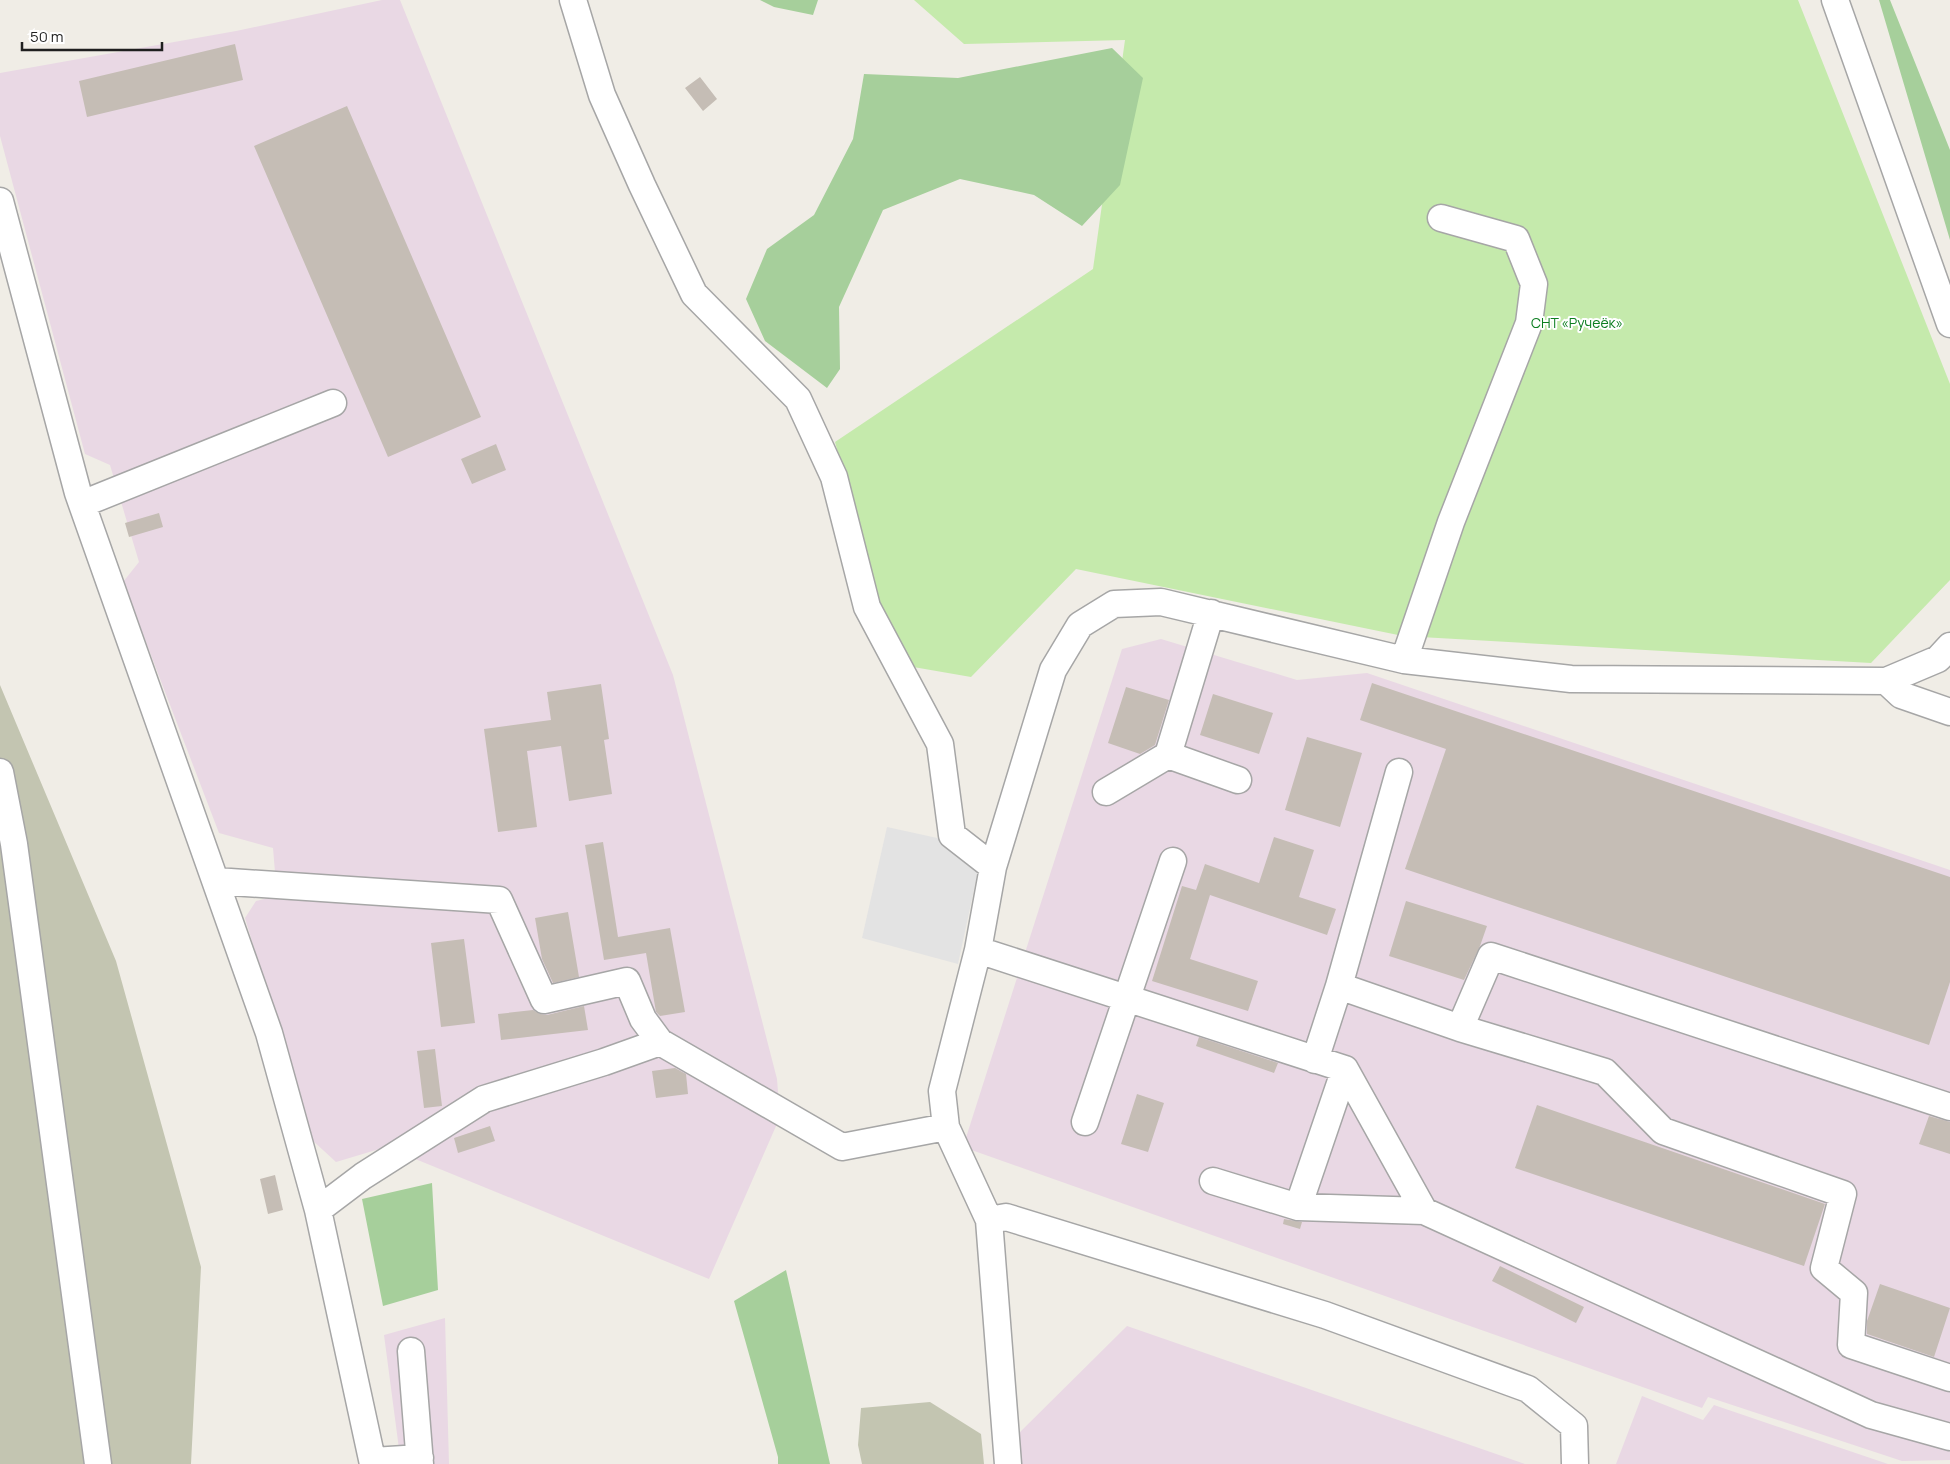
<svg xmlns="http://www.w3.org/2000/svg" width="1950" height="1464" viewBox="0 0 1950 1464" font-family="Manrope,sans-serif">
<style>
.industrial{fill:#e9d8e4}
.construction{fill:#c3c5b1}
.grass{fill:#c5eaac}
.forest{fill:#a6cf9b}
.parking{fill:#e3e3e3}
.building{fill:#c5bdb5}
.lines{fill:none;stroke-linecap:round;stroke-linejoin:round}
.minor-casing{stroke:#a6a6a6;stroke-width:29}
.minor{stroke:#fff;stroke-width:26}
.labels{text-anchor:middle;stroke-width:4;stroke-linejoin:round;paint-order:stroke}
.park-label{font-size:14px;fill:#0c7e20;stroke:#fff}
</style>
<rect width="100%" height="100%" fill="#f0ede6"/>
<path class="industrial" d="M382 0H400L673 675 777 1079 780 1117 709 1279 386 1147 336 1162 311 1139 245 918 256 901 277 896 273 848 219 833 123 582 139 562 110 465 85 454 0 136V73L236 31Z
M1161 639 1297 680 1367 673 1950 870V1460L1902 1461 1708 1397 1702 1408 963 1147 1122 649Z
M445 1318 449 1464H401L384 1335Z
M1127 1326 1525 1464H1018L1015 1437Z
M1642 1396 1703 1420 1714 1405 1888 1464H1616Z"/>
<path class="construction" d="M0 685 116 961 201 1267 191 1464H0Z
M930 1402 981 1434 984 1464H862L858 1445 861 1408Z"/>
<path class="grass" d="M914 0H1798L1950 384V580L1871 663 1403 636 1076 569 971 677 896 664 835 442 1093 269 1125 40 964 44Z"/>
<path class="forest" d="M760 0H818L813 15 774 7Z
M1879 0H1890L1950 150V240Z
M1112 48 1143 78 1120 185 1082 226 1034 195 960 179 883 210 839 307 840 369 827 388 765 341 746 299 767 249 814 215 853 139 864 74 958 78Z
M432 1183 438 1290 383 1306 362 1199Z
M786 1270 830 1464H778V1457L734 1301Z"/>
<path class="parking" d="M887 827 983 848 958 964 862 938Z"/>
<path class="building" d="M235 44 243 80 87 117 79 81Z
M700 77 717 99 703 111 685 88Z
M347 106 481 417 388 457 254 146Z
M496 444 506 470 472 484 461 459Z
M159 513 163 527 129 537 125 523Z
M1372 683 1950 877V982L1929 1045 1405 869 1446 749 1360 720Z
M601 684 609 739 604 740 612 794 569 801 561 746 527 751 537 827 498 832 484 729 551 720 547 692Z
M1126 687 1169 700 1155 745 1140 754 1108 743Z
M1213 694 1273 713 1259 754 1200 735Z
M1307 737 1362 753 1340 827 1285 810Z
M1274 837 1314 850 1299 897 1336 909 1327 935 1210 895 1190 959 1258 981 1248 1011 1152 981 1182 886 1196 890 1205 864 1259 883Z
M603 842 618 937 670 928 685 1012 660 1016 656 1012 646 953 604 960 585 845Z
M1406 901 1487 926 1480 946 1464 980 1389 956Z
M568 912 579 977 553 983 542 959 535 918Z
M464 939 475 1023 441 1027 431 943Z
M584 1006 588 1030 501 1040 498 1014 533 1010 540 1014 547 1015Z
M1199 1037 1278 1063 1274 1073 1196 1046Z
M435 1049 442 1106 424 1108 417 1051Z
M675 1068 686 1074 688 1094 656 1098 652 1071Z
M1137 1094 1164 1103 1148 1152 1121 1144Z
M1537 1105 1825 1204 1804 1266 1515 1168Z
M1929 1116 1950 1122V1154L1919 1144Z
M490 1126 495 1141 458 1153 454 1138Z
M275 1175 283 1210 268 1214 260 1179Z
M1284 1219 1302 1222 1300 1229 1283 1224Z
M1500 1266 1584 1307 1576 1323 1492 1281Z
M1880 1284 1950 1308 1934 1357 1867 1334V1321Z"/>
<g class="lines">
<defs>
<path id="minor" d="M573 0 602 95 642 185 694 294 798 399 834 477 867 607 940 744 952 835 993 867
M1835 0 1950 324
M0 201 78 493 269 1033 318 1210 373 1464
M82 504 333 403
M1404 660 1451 522 1529 323 1534 284 1516 239 1441 218
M1886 681 1901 695 1950 712
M1168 755 1238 780
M0 772 14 844 98 1464
M1106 792 1168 755 1211 613
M216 881 499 900 544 1000 627 981 643 1019 660 1042 842 1147 946 1127
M978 950 1345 1069 1424 1211 1871 1415 1950 1437
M1339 986 1399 772
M1460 1028 1605 1072 1663 1131 1843 1194 1824 1268 1854 1293 1851 1345 1950 1378
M1315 1060 1339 986 1460 1028 1491 956 1950 1107
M1085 1122 1173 861
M1213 1181 1298 1207 1424 1211
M1298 1207 1345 1069
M318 1210 363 1176 484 1099 604 1062 660 1042
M989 1220 1006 1217 1325 1315 1528 1389 1574 1426 1575 1464
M411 1351 420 1464
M373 1461 420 1458
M1008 1464 989 1220 946 1127 942 1091 978 950 993 867 1053 670 1080 625 1114 604 1161 602 1404 660 1571 679 1886 681 1938 659 1950 646"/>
</defs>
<use href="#minor" class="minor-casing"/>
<use href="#minor" class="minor"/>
</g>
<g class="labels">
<g class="park-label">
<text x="1577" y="328">СНТ «Ручеёк»</text>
</g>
</g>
<path d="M22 42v8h140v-8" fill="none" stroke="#1f1f1f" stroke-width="2.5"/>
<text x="30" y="42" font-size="15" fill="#1f1f1f" stroke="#ffffff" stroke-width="4" paint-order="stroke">50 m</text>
</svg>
